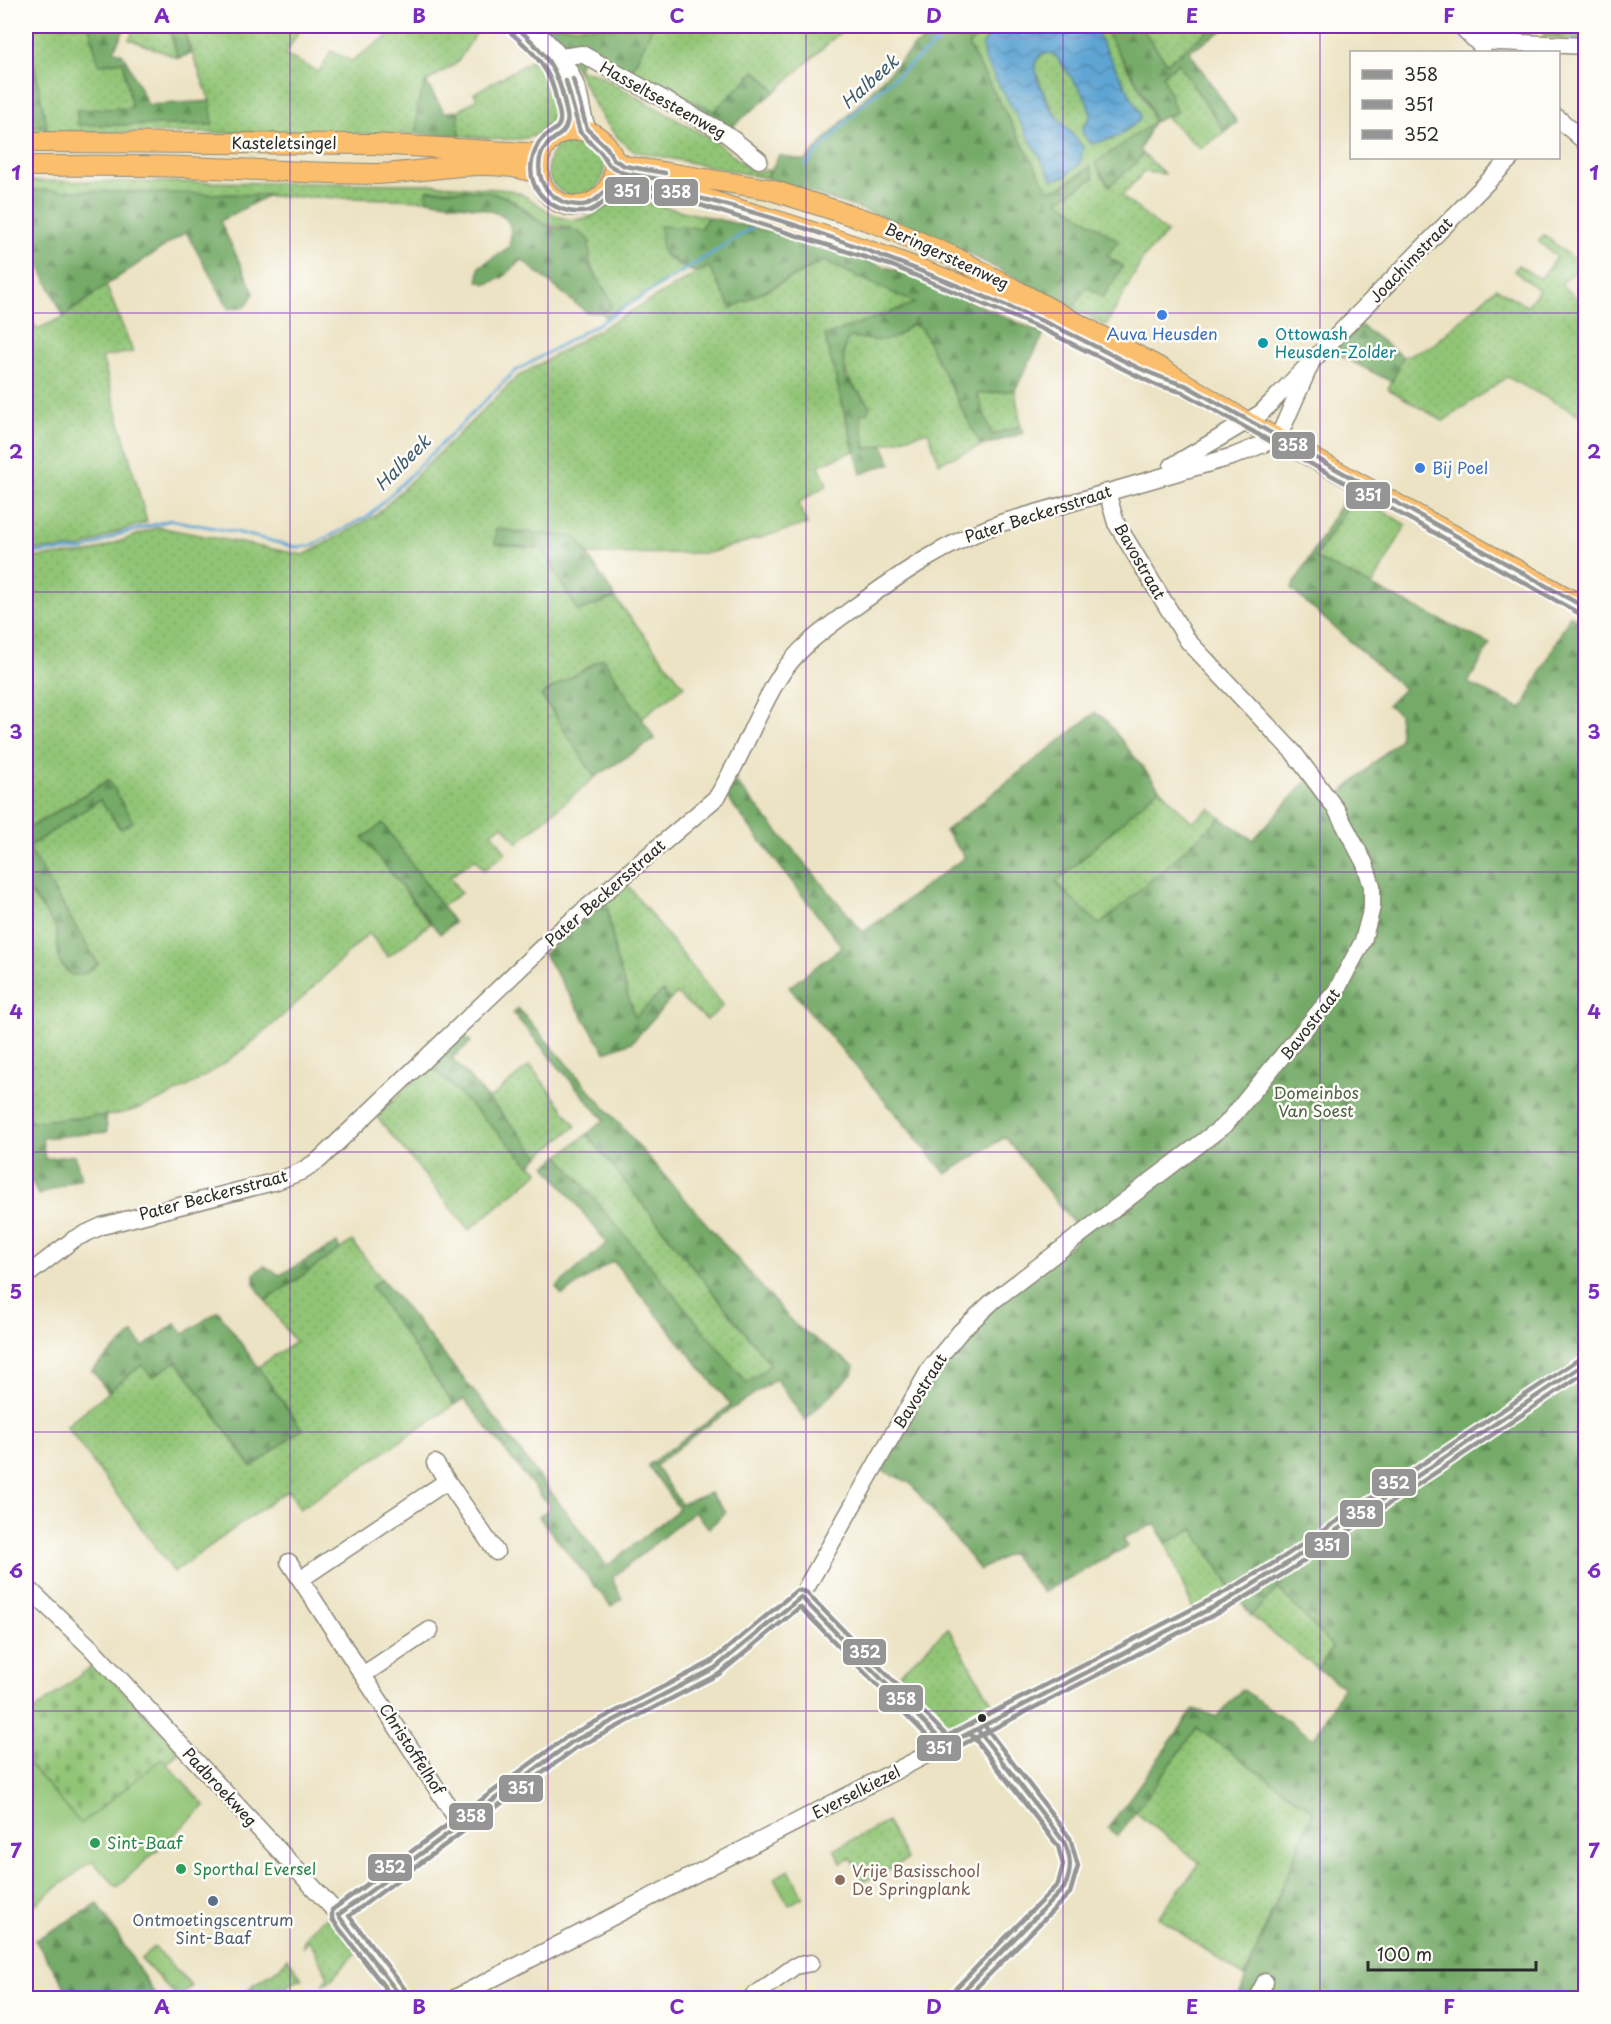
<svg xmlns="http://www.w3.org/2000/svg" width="1611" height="2024" viewBox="0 0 1611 2024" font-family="'Playpen Sans',sans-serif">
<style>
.grass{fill:url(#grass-dots);stroke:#5e7850;stroke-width:1.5}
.forest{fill:url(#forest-firs);stroke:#506a49;stroke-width:1.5}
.cemetery{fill:url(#cemetery-stones);stroke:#5e7850;stroke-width:1.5}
.park{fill:url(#park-crowns);stroke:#5e7850;stroke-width:1.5}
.pitch{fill:#91c576;stroke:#5e7850;stroke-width:1.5}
.water{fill:url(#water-waves);stroke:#446880;stroke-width:1.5}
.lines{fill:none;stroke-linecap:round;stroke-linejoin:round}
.stream{stroke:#5ea5d4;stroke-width:3}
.minor-casing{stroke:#8c8778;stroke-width:19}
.major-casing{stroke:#8c8778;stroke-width:22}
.minor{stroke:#fff;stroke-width:16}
.major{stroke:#fabe6d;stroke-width:20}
.bus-1-casing{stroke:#fdfcf7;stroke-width:9}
.bus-2-casing{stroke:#fdfcf7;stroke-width:9}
.bus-3-casing{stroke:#fdfcf7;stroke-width:9}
.bus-1{stroke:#959595;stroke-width:4.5}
.bus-2{stroke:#959595;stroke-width:4.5}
.bus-3{stroke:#959595;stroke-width:4.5}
.grid{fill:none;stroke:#7b2cbf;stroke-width:1.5;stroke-opacity:0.55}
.shop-dot{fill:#3f7fe0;stroke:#fdfcf7;stroke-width:2}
.culture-dot{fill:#0f9aa8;stroke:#fdfcf7;stroke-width:2}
.bus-dot{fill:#2b2b2b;stroke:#fdfcf7;stroke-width:2}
.leisure-dot{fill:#2e9e5b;stroke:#fdfcf7;stroke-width:2}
.education-dot{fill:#8d6e63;stroke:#fdfcf7;stroke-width:2}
.service-dot{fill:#5c6f8a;stroke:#fdfcf7;stroke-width:2}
.labels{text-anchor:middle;stroke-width:5;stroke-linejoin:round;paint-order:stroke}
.street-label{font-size:16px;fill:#2b2b2b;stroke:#fdfcf7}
.shop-label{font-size:16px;fill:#366cbe;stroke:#fdfcf7}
.culture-label{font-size:16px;fill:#0d838f;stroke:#fdfcf7;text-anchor:start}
.park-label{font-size:16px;fill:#4f6145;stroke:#fdfcf7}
.leisure-label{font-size:16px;fill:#27864d;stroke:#fdfcf7;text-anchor:start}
.education-label{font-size:16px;fill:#785e54;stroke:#fdfcf7;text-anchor:start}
.service-label{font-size:16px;fill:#4e5e75;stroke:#fdfcf7}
.water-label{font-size:18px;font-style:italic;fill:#3f5c6f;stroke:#fdfcf7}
.line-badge{stroke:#fdfcf7;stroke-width:2}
.badge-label{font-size:16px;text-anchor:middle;font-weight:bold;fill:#fff}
.neatline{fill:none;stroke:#7b2cbf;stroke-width:2}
.grid-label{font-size:20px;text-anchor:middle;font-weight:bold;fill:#7b2cbf}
</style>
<defs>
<pattern id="grass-dots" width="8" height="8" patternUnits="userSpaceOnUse" patternTransform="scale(1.5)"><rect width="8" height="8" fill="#91c576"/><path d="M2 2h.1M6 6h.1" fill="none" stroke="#7da966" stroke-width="1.8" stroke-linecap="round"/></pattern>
<pattern id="forest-firs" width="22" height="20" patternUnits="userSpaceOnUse" patternTransform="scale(1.5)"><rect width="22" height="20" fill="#74aa67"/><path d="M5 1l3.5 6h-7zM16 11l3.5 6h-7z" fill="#5f8b55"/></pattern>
<pattern id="cemetery-stones" width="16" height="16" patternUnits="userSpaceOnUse" patternTransform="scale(1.5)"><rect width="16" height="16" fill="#91c576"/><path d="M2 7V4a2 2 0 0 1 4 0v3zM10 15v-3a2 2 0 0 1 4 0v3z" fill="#7da966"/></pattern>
<pattern id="park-crowns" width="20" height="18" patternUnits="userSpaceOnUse" patternTransform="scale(1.5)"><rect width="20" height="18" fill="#91c576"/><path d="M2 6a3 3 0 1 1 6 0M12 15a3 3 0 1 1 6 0" fill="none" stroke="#7da966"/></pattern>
<pattern id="water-waves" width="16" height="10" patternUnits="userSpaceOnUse" patternTransform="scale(1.5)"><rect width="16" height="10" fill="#5ea5d4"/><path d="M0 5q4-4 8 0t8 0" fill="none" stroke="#4e87ac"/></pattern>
</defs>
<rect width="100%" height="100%" fill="#fdfcf7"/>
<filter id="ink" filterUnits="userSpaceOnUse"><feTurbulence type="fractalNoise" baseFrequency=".0167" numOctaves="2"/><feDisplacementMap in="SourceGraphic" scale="12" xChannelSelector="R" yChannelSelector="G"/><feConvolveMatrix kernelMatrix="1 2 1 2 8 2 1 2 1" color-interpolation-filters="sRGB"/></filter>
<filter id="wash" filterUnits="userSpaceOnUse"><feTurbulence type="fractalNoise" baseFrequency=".008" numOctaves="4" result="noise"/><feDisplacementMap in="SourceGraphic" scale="24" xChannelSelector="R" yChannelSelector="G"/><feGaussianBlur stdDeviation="1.35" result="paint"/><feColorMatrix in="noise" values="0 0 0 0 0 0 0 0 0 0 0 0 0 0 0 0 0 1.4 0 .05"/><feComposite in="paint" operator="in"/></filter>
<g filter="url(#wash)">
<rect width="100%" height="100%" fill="#ece3c4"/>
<path class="grass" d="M26 26H89L99 65 123 61 133 109 77 110 78 125H212L210 101 182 26H302L285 55 319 72 331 51 351 61 402 26H481L457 63 426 82 417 134 26 132V127H47Z
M136 26H168L178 58 129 39Z
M653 26H847L776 91 755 71 714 112 631 72Z
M990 26H1003L998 28 1023 126 1053 180 1064 126C1050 106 1039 88 1035 63L1041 54 1051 53 1056 56 1086 98 1091 116 1082 128 1088 142 1111 140 1140 113 1093 26H1103C1112 44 1157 111 1152 124L1095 164 1131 168 1143 154 1165 174 1144 172 1122 196 1167 233 1144 257 1106 326 1073 308 1087 286 1103 297 1123 266 1107 256 1058 200 1093 178 1090 167 1059 188 1048 190 968 45Z
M1140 26H1214L1167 63Z
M538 57C552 82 569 131 526 138 505 142 481 137 460 136L458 111 477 99 474 93Z
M1178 63 1225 132 1200 149 1166 117 1176 112 1163 75Z
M577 70 595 73 714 141 754 172 769 170 767 178 634 151C606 132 591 99 577 70Z
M548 168a28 28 0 1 1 56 0a28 28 0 1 1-56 0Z
M26 181 428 184 510 190C532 195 545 215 567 219 596 223 600 204 622 202 650 200 682 212 708 217L701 228 665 256 686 269 605 317 603 313 611 307 610 299 569 227C534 228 531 206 503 196 480 188 451 191 428 190L427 200 26 190Z
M1544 235 1583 266 1561 284 1579 300 1585 292V418L1507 377 1443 421 1388 389 1403 357 1433 345 1496 288 1527 306 1539 290 1514 271 1518 265 1540 279 1557 257 1538 241Z
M824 261 916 303 825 336 854 451 819 465 827 485 798 503 807 524 708 553 587 554 576 537 496 544 542 549 578 611 615 598 684 686 641 718 603 658 542 695 595 777 517 843 503 825 492 832 506 853 484 870 475 859 450 877 461 893 441 907 383 824 364 837 430 924 388 957 369 933C297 1001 227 1082 130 1111 99 1120 62 1119 30 1122L26 1106V886L56 928 59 961 66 971 98 964 28 847 100 799 120 829 108 780 26 830V558L89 553 158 527 304 555 375 516 517 377 709 266 732 308Z
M106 285 133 352 102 357 147 522 114 533 81 548 26 550V307L37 329 64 317Z
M913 324 922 330 981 446 939 463 928 431 866 450 860 414 867 401C848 384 839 366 846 341L852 337 883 340 897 336Z
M1015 390 1021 426 992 435 977 394Z
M1348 490 1406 525 1372 586 1315 558 1348 506 1342 502Z
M1159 788 1192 822 1210 808 1221 818 1100 926 1056 883Z
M626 883 723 1006 707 1020 676 994 670 1000 663 992 635 1018 616 958 606 900Z
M430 1064 539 1172 469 1230 377 1117Z
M530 1065 576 1126 539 1156 488 1100Z
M587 1134 771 1365 747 1384 559 1156Z
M352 1241 382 1279 371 1286 454 1405 300 1509 288 1490 174 1572 66 1426 142 1365 177 1361 251 1467 302 1429 258 1367 295 1342 266 1301Z
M1193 1528 1233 1591 1194 1612 1166 1543Z
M1278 1588 1334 1647 1318 1669 1251 1616Z
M948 1628 998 1713 955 1733 940 1729 892 1681Z
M1197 1728 1313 1811 1245 1977 1158 1917 1200 1863 1135 1812Z
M887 1822 907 1860 864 1882 851 1858 841 1863 834 1849Z
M329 1916 359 1949 328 1983 323 1984 328 1977 309 1940 303 1947C303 1935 319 1921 329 1916Z
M288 1958 302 1979C285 1981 285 1999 255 1998L249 1988H253V1985L279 1968Z"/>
<path class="forest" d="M26 26 47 127H26Z
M89 26H126L114 50 123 54 148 105 210 101 213 125H78L77 110 132 108 123 61 99 65Z
M168 26H182L191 54 178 58Z
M539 26H653L631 72 714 111 756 71 776 91 729 129 583 58 577 70Z
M947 26H990L968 45 1048 190 1059 188 1090 167 1094 178 1058 200 1118 241 1107 256 1123 266 1103 297 1087 287 1073 308 950 244 875 214 767 178 779 155 805 161 913 47Z
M1103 26H1140L1167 63 1214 26H1230L1189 51 1237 122 1225 132 1178 63 1163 75 1176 112 1154 122C1147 88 1118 57 1103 26Z
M1544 26H1585V41L1543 37Z
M426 82 444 112 458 111 460 136 417 134V105Z
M1152 124 1140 150 1143 154 1131 168 1109 186 1095 163Z
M26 190 269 195 220 221 254 293 246 306 229 309 186 232 106 285 64 317 26 238Z
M427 190C451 191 480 188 503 196 520 203 532 221 550 227 568 233 569 222 589 240L590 267 610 299 611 307 603 313 586 312 522 260 503 277 487 284 478 281 479 267 509 247C511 237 513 227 506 219 493 206 446 204 427 200Z
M708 217 781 234 905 273 1044 334 1015 390 977 394 992 435 1021 426 1024 433 981 446 922 330 913 324C906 327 904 333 897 336 885 344 865 339 852 337L846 341 843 355 846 378 870 406 867 413 860 414 866 449 883 445 891 463 861 474 825 336 915 303 824 261 731 308 709 267 697 273 686 269 662 251 660 226 701 228Z
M1359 324 1403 357 1392 382 1333 352Z
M1342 502 1348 506 1315 558 1490 644 1468 683 1522 709 1570 615 1585 623V1998H1504L1502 1994 1489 1998H1458L1454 1991 1436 1989 1421 1998H1238L1313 1811 1197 1728 1118 1836 1108 1828 1194 1709 1217 1717 1242 1689 1314 1739 1343 1687 1318 1669 1333 1647 1278 1588 1251 1616 1193 1529 1166 1543 1155 1524 1123 1538 1127 1547 1043 1592 1010 1553 980 1570 910 1483 879 1469 932 1369 981 1318 1077 1240 1075 1225 1005 1137 946 1174 789 987 842 947 726 796 735 781 863 932 965 857 945 831 1095 713 1104 718 1159 788 1056 883 1100 925 1221 818 1253 840 1309 778 1336 798 1400 739 1399 714 1388 705 1404 689 1291 589Z
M496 529 576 537 615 597 578 611 542 549 495 544Z
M603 658 655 739 595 777 541 695Z
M109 780 133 822 121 829 100 800 28 847 98 964 82 975H71L59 961 56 928 26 886V830Z
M383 823 454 923 440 934 363 838Z
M606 900 616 958 635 1017 663 991 670 1000 632 1042 605 1052 544 954Z
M518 1008 794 1324 854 1366 852 1374 805 1420 776 1379 697 1433 655 1466 681 1504 710 1493 726 1512 709 1528 694 1512 612 1578 622 1599 611 1606 539 1517 550 1507 464 1399 454 1405 371 1286 382 1279 485 1405 607 1566 679 1509 648 1465 731 1405 613 1261 562 1295 556 1287 607 1243 546 1166 559 1156 747 1383 771 1365 587 1134 604 1120 513 1013Z
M461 1032 471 1042 452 1058 539 1156 530 1165 430 1064Z
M26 1106 30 1122 106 1115 107 1132 42 1138 45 1159 75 1155 81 1178 38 1195 26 1169Z
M337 1243 340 1249 266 1301 254 1284V1274L264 1266 280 1275Z
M218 1311 302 1429 252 1467 177 1361 152 1377 142 1365 108 1392 92 1370 133 1333 143 1347 176 1323 184 1334Z
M98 1904 157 1998H72L35 1940Z"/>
<path class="cemetery" d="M97 1662 179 1752 167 1764 162 1759 81 1824 26 1761V1717Z"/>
<path class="park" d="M154 1946 192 1986 178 1998 141 1959Z"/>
<path class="pitch" d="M162 1759 205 1806 117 1887 92 1861 26 1911V1761L81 1824Z
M789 1870 803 1897 789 1905 774 1878Z"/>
<path class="water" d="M1003 26H1020L1025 33 1037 26H1093L1140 113V120L1117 137 1092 144 1083 134 1082 128 1091 116 1086 98 1056 56 1051 53 1041 54 1035 63 1038 82 1050 108 1083 147 1080 164 1065 176 1053 180 985 60C979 42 986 34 1003 26Z"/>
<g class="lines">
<path class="stream" d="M806 165 866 101 957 26
M26 553 84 550 117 535 171 520 236 532 295 547 311 546 370 515 514 372 608 318 752 228"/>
</g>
</g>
<g filter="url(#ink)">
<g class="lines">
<defs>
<path id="minor" d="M515 26C545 49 578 91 564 132
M529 26C552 44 569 63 578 92 582 106 582 118 589 132
M1461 26 1483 48
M1476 41 1586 46
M561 57 582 54 725 133 759 160
M1558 118 1586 143
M1172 466 1261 413 1511 158
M26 1276 74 1239 102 1226 277 1181 300 1172 319 1160 556 934 717 797C741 759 755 717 778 679 797 648 826 628 855 607 903 572 944 544 1001 523L1234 456 1278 438 1311 363
M435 1463 496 1552
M289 1562 460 1824
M301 1579 447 1481
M26 1586 92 1649 349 1926 402 1998
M801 1597 946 1745
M363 1675 430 1630
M338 1915 572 1742 715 1668 801 1597 931 1367 960 1332 993 1301 1226 1124 1336 991 1363 941 1372 907V886L1365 864 1336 809 1294 753 1188 641 1116 523 1107 492
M455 1998 1229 1599 1286 1564 1586 1363
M751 1998 795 1966 811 1963
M956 1998 1064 1888C1073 1872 1073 1858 1064 1842L978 1730
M1257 1998 1265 1982"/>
<path id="major" d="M538 168a38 38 0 1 1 76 0a38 38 0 1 1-76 0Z
M26 142 374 144 541 154
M614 160 625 166 768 189 878 224 956 258 1162 369 1247 422 1586 608
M26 166C79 166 132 165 185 167 247 169 309 173 372 174 426 174 486 154 539 174
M610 185C647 175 699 198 734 208 847 241 958 279 1064 331"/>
</defs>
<use href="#minor" class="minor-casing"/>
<use href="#major" class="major-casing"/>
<use href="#minor" class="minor"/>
<use href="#major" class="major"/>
<defs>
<path id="bus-1" d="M515 26C542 49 559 69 565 105 566 111 569 118 567 123 565 134 556 136 549 143 535 155 537 180 549 192 558 201 568 206 582 205 598 204 605 186 620 182 765 205 905 263 1040 320 1089 340 1133 371 1185 385L1586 608
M573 79 587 129 607 148 614 160 625 166 665 173
M402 1998 338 1915 572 1742 715 1668 801 1597 946 1745 1229 1599 1286 1564 1586 1363
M956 1998 1064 1888C1072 1872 1072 1858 1064 1842L978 1730"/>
<path id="bus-2" d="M510 32C534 52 552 70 557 103 558 108 561 115 560 121 559 131 546 133 541 140 537 144 533 155 532 161 526 191 554 214 582 212 600 212 605 194 621 190L681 199 893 266 1042 329 1156 385 1182 392 1582 615
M566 81 580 132 601 153 609 165 623 173 664 180
M408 1993 349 1916 576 1748 719 1674 800 1607 941 1750 948 1752 1233 1605 1290 1570 1586 1372
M966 1998 1070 1893 1078 1866 1070 1838 984 1725"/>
<path id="bus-3" d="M951 1993 1058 1884 1063 1865 1058 1846 972 1735
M393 1998 332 1919V1910L568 1736 711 1662 797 1590 806 1592 947 1736 1225 1592 1282 1558 1582 1357"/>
</defs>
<use href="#bus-1" class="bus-1-casing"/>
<use href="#bus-2" class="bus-2-casing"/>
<use href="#bus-3" class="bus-3-casing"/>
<use href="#bus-1" class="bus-1"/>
<use href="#bus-2" class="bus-2"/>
<use href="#bus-3" class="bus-3"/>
</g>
</g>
<path class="grid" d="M290 26V1998M548 26V1998M806 26V1998M1063 26V1998M1320 26V1998M26 313H1586M26 592H1586M26 872H1586M26 1152H1586M26 1432H1586M26 1711H1586"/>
<g class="shop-dot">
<circle cx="1162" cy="315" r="6"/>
<circle cx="1420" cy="468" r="6"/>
</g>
<circle class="culture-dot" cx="1263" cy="343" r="6"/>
<circle class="bus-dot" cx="982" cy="1718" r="5"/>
<g class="leisure-dot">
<circle cx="95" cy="1843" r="6"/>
<circle cx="181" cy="1869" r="6"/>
</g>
<circle class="education-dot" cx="840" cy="1880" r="6"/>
<circle class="service-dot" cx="213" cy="1901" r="6"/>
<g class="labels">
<g class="street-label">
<text transform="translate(663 100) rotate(29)" y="6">Hasseltsesteenweg</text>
<text x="284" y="149">Kasteletsingel</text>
<text transform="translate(947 256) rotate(25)" y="6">Beringersteenweg</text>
<text transform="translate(1411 260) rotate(-46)" y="6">Joachimstraat</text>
<text transform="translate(1038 514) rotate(-18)" y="6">Pater Beckersstraat</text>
<text transform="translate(1140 561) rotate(60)" y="6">Bavostraat</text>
<text transform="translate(605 893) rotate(-41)" y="6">Pater Beckersstraat</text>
<text transform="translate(1310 1024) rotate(-52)" y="6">Bavostraat</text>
<text transform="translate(213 1195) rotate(-15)" y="6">Pater Beckersstraat</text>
<text transform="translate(920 1391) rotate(-58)" y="6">Bavostraat</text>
<text transform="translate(412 1749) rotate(57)" y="6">Christoffelhof</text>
<text transform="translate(220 1787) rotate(47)" y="6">Padbroekweg</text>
<text transform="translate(856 1792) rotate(-27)" y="6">Everselkiezel</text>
</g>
<g class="shop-label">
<text x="1162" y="340">Auva Heusden</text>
<text x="1432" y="474" text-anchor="start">Bij Poel</text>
</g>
<g class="culture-label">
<text x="1275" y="340">Ottowash<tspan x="1275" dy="18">Heusden-Zolder</tspan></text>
</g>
<g class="park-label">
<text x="1316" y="1099">Domeinbos<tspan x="1316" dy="18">Van Soest</tspan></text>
</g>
<g class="leisure-label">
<text x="107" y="1849">Sint-Baaf</text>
<text x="193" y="1875">Sporthal Eversel</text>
</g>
<g class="education-label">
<text x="852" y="1877">Vrije Basisschool<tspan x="852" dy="18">De Springplank</tspan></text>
</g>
<g class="service-label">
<text x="213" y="1926">Ontmoetingscentrum<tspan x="213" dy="18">Sint-Baaf</tspan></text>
</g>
<g class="water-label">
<text transform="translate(870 82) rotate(-42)" y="6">Halbeek</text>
<text transform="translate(403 463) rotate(-45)" y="6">Halbeek</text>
</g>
</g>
<g class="line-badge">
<rect x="604" y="176" width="46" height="29" rx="6" fill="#959595"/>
<rect x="653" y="178" width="46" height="29" rx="6" fill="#959595"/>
<rect x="1271" y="431" width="45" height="29" rx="6" fill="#959595"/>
<rect x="1345" y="481" width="46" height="29" rx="6" fill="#959595"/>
<rect x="1371" y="1468" width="46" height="29" rx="6" fill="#959595"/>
<rect x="1339" y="1499" width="45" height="29" rx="6" fill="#959595"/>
<rect x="1304" y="1531" width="46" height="28" rx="6" fill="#959595"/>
<rect x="842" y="1638" width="45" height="28" rx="6" fill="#959595"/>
<rect x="878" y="1684" width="46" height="29" rx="6" fill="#959595"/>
<rect x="916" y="1734" width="46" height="28" rx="6" fill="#959595"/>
<rect x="498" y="1774" width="46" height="29" rx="6" fill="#959595"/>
<rect x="448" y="1802" width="46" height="29" rx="6" fill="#959595"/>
<rect x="367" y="1853" width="46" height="29" rx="6" fill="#959595"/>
</g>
<g class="badge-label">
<text x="627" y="197">351</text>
<text x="676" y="198">358</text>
<text x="1293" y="451">358</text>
<text x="1368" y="501">351</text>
<text x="1394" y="1489">352</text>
<text x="1361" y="1519">358</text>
<text x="1327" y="1551">351</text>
<text x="865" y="1658">352</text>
<text x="901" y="1705">358</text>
<text x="939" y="1754">351</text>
<text x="521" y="1794">351</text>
<text x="471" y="1822">358</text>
<text x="390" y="1873">352</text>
</g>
<rect width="1611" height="2024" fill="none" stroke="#fdfcf7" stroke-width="66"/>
<rect x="1350" y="51" width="210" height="108" fill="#fdfcf7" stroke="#a9a8a5" stroke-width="1.5"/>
<rect x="1362" y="70" width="30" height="9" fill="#959595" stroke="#a9a8a5" stroke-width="1.5"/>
<text x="1404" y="81" font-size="18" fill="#2b2b2b">358</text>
<rect x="1362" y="100" width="30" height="9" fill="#959595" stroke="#a9a8a5" stroke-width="1.5"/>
<text x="1404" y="111" font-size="18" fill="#2b2b2b">351</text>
<rect x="1362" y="130" width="30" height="9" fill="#959595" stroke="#a9a8a5" stroke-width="1.5"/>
<text x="1404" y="141" font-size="18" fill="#2b2b2b">352</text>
<path d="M1368 1961v9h168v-9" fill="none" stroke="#2b2b2b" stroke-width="3"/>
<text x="1377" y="1961" font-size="18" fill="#2b2b2b" stroke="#fdfcf7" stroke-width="4.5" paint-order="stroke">100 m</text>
<rect x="33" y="33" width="1545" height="1958" class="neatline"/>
<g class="grid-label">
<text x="162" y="23">A</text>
<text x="419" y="23">B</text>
<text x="677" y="23">C</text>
<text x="934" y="23">D</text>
<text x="1192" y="23">E</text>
<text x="1449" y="23">F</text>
<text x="16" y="180">1</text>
<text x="1594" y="180">1</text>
<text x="16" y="459">2</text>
<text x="1594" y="459">2</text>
<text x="16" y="739">3</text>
<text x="1594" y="739">3</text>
<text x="16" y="1019">4</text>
<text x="1594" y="1019">4</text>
<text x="16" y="1299">5</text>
<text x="1594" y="1299">5</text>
<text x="16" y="1578">6</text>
<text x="1594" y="1578">6</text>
<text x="16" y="1858">7</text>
<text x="1594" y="1858">7</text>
<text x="162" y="2014">A</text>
<text x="419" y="2014">B</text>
<text x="677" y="2014">C</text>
<text x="934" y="2014">D</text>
<text x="1192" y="2014">E</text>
<text x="1449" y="2014">F</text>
</g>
</svg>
